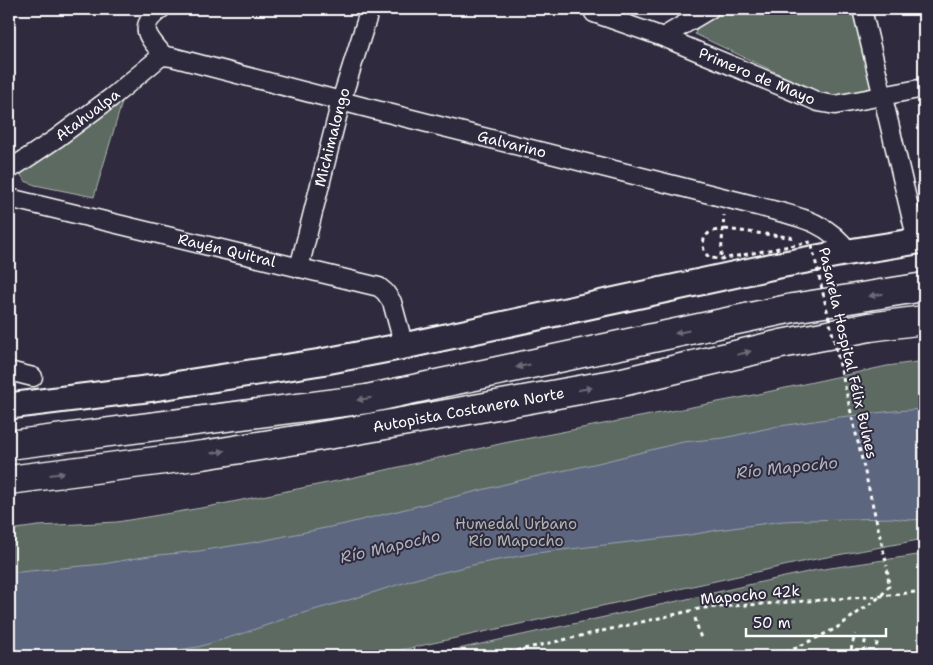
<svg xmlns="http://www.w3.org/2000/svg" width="933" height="665" viewBox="0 0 933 665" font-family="'Shantell Sans',sans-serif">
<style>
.green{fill:#5c6b62;stroke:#aeb5b0}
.water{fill:#5b667e;stroke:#9da3b2}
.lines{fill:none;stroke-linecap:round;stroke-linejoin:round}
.street-casing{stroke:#fff;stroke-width:21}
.secondary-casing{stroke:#fff;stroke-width:29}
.highway-casing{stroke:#fff;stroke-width:31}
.path{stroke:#fff;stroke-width:3;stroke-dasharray:4 4;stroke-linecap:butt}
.street{stroke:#2f2a3d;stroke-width:18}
.secondary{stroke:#2f2a3d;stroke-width:25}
.highway{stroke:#2f2a3d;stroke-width:28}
.path-bridge{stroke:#fff;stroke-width:3;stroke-dasharray:4 4;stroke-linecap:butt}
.oneway{fill:#6d6a77}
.labels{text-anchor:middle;stroke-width:4;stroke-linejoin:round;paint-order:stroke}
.street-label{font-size:15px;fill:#fff;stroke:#2f2a3d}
.park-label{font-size:15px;fill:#aeb5b0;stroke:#2f2a3d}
.water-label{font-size:16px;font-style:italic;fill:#adb2be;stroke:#2f2a3d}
</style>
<rect width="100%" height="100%" fill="#2f2a3d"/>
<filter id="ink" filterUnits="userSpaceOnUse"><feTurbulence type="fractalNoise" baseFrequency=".02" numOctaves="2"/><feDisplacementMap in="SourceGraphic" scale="10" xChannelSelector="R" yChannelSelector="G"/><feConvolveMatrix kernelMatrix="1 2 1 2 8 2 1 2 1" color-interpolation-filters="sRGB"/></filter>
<g filter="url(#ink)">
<path class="green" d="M726 9H852L872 90 832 99 695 34 698 25Z
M123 99 94 197 35 185 25 181 19 172Z
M924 361V539L811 560 374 656H9V530L38 526 117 522 207 507 342 480 504 443 744 397 887 366Z
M924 554V656H426L687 599 752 584 817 570Z"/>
<path class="water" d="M924 409V519L910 520 890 518 806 520 783 521 718 530 690 535 536 553 477 564 419 578 359 597 293 616 244 633 198 647 133 656H9V573L103 564 149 556 199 551 256 542 345 524 534 477 598 463 683 442 724 438 774 427 840 417 894 411Z"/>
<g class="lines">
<defs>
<g id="street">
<path d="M161 9C136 28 148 36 164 56"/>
<path d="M862 9 917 241"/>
<path id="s1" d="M594 13 663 37 807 97 818 102 835 105 924 88"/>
<path d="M663 37 710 9"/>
<path id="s2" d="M164 56 172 57 364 107 757 206C793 216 826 219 849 252"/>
<path id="s3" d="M9 170 57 138 112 97 159 58 164 56"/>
<path id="s4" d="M9 198 379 287 385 292 392 302 404 346"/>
<path id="s5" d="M299 268 341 101 370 9"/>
<path d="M9 371 33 377"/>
</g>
<path id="secondary" d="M9 406 154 388 321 362 404 346 774 266 849 252 924 240"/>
<g id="highway">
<path d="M9 445 367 399 793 308 924 287"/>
<path id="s6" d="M9 480 203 455 352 431 618 383 781 344 870 327 924 320"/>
</g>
</defs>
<use href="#street" class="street-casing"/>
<use href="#secondary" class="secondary-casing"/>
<use href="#highway" class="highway-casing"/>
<path class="path" d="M725 229 796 238
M721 256 724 215
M695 618 701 639
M851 650 855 634
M863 652 866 637
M874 654 878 640
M493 656 703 608 881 596 924 591
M779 656 835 629 881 596 889 586 887 566"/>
<use href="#street" class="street"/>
<use href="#secondary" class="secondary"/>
<use href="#highway" class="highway"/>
<path class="path-bridge" d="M725 229C720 230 714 230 709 233 700 240 702 252 710 258L721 259 811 242 887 566"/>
</g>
<defs><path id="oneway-solid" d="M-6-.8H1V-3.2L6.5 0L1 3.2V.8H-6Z" transform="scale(1.25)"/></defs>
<g class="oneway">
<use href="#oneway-solid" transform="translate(876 295) rotate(171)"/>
<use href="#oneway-solid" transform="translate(682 332) rotate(168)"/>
<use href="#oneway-solid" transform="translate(744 353) rotate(-14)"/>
<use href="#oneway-solid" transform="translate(523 366) rotate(168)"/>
<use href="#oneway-solid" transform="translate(585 389) rotate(-10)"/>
<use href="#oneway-solid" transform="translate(364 399) rotate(171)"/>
<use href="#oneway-solid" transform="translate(218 452) rotate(-9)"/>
<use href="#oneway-solid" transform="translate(57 474) rotate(-8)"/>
</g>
</g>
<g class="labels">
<g class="street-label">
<text dy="5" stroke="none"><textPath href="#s1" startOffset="175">Primero de Mayo</textPath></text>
<text dy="5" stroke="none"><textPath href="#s3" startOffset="96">Atahualpa</textPath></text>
<text dy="5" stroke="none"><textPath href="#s5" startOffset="135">Michimalongo</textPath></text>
<text dy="5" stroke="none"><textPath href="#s2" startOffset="359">Galvarino</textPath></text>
<text dy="5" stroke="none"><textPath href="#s4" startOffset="224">Rayén Quitral</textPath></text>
<text transform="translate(848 353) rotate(77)" y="5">Pasarela Hospital Félix Bulnes</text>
<text dy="5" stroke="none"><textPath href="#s6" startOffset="465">Autopista Costanera Norte</textPath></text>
<text transform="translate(750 595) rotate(-5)" y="5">Mapocho 42k</text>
</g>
<g class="park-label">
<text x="516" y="529">Humedal Urbano<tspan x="516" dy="17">Río Mapocho</tspan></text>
</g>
<g class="water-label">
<text transform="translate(787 467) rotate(-6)" y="6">Río Mapocho</text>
<text transform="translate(390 546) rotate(-13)" y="6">Río Mapocho</text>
</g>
</g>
<rect width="933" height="665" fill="none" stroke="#2f2a3d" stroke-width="30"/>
<rect x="15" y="15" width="903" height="635" fill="none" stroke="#fff" stroke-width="2" filter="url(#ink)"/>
<path d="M746 628v8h140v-8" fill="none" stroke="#ffffff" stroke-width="2.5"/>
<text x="753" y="628" font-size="15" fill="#ffffff" stroke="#2f2a3d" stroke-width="4" paint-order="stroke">50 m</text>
</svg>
